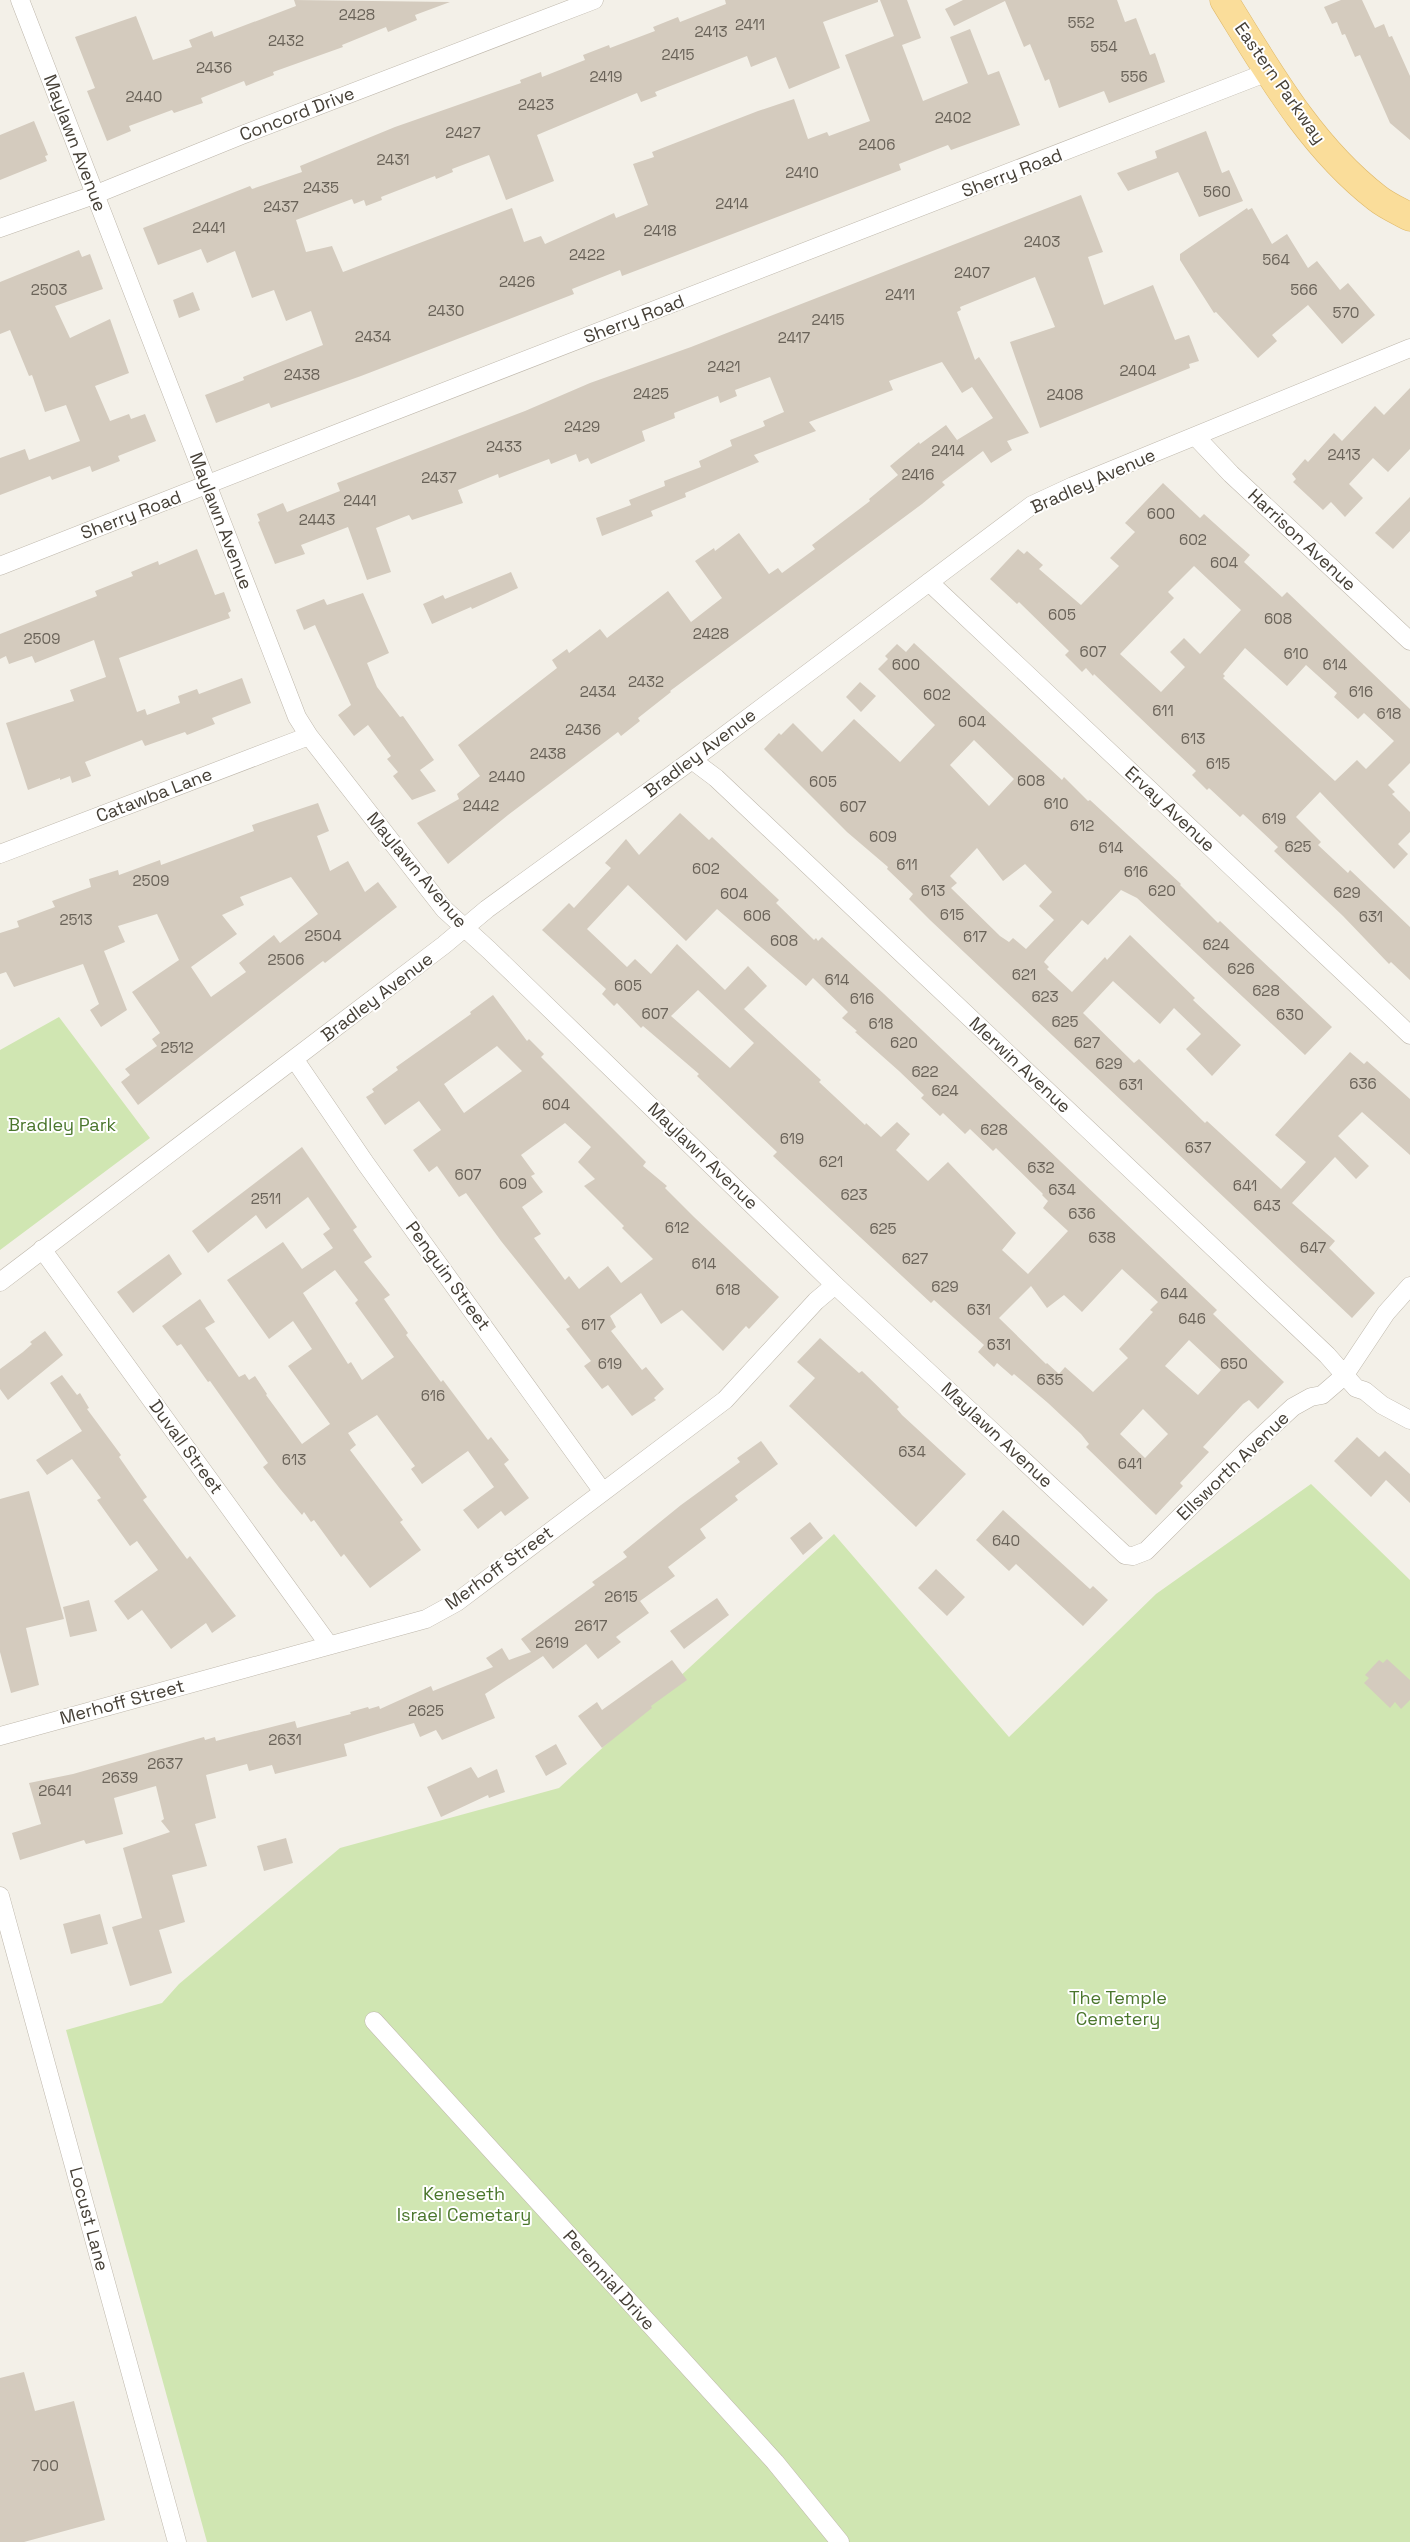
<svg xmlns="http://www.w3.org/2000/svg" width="1410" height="2542" viewBox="0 0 1410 2542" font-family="'Space Grotesk',sans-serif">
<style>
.green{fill:#d0e6b2}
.building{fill:#d4cbbe;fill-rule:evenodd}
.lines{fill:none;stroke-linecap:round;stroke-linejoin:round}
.street-casing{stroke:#beb7ab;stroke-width:19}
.primary-casing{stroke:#dfb96a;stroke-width:29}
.street{stroke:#fff;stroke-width:18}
.primary{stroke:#fadd9a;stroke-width:28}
.labels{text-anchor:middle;stroke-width:4;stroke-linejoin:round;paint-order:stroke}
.number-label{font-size:15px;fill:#6a6359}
.street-label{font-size:18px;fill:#464037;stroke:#fff}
.park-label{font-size:18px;fill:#4a762c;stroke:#fff}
</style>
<rect width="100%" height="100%" fill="#f3f0e8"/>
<path class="green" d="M59 1017 150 1138 0 1250V1050Z
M1311 1484 1410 1580V2542H207L66 2030 162 2003 179 1984 340 1848 559 1788 834 1534 1009 1737 1156 1594Z"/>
<path class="building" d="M294 0 450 2 415 15 417 20 388 32 386 27 342 45 343 47 273 72 274 75 246 86 244 81 201 98 203 103 174 113 172 110 129 126 131 131 107 141 87 91 95 88 75 37 136 16 153 60 192 47 189 40 212 31 214 37 296 6Z
M725 0H878V2L823 22 840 68 789 89 776 57 751 67 747 56 655 92 657 96 641 102 637 93 537 135 554 181 506 200 489 155 452 169 453 172 436 179 435 176 381 197 382 200 366 206 364 200 354 204 352 199 296 220 306 252 332 246 343 272 512 208 524 242 541 236 545 244 614 213 616 218 648 205 633 164 654 157 652 152 758 111 794 99 808 139 827 132 829 136 870 121 845 55 894 36 880 0H907L921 38 902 45 923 101 968 83 950 37 970 29 988 75 999 71 1020 125 951 150 948 145 899 164 901 170 622 276 620 270 572 289 574 294 361 376 271 408 269 403 216 423 205 395 244 380 243 377 323 345 311 311 286 321 274 290 252 298 235 251 207 263 201 249 158 265 143 228 250 186 252 189 302 172 300 166 395 127 521 83 520 80 541 72 542 77 585 60 583 55 609 45 610 48 655 31 653 27 678 17 680 22 726 4Z
M963 0H1117L1125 22 1136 18 1150 55 1155 53 1165 82 1109 103 1104 91 1059 108 1049 79 1045 81 1030 44 1024 47 1005 1 954 26 945 9Z
M1341 0H1362L1375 28 1384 24 1389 37 1392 36 1410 76V140L1390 123 1360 55 1355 57 1345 34 1342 35 1337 22 1332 24 1324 7Z
M34 121 48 155 45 156 47 161 0 180V135Z
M1206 131 1222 173 1229 170 1243 201 1199 217 1178 172 1128 191 1117 173 1157 158 1155 151Z
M1081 195 1103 252 1088 257 1104 305 1153 285 1175 340 1189 335 1199 361 1189 364 1190 368 1040 428 1010 342 1055 327 1035 277 960 307 961 310 957 312 975 360 979 357 1029 433 1007 441 1012 450 991 463 983 451 942 482 945 485 922 504 670 691 671 692 638 718 640 721 621 736 618 732 508 815 448 864 417 823 459 799 457 794 480 776 458 745 557 668 552 660 567 649 569 653 600 629 607 638 668 591 691 622 722 598 695 561 714 548 715 551 739 533 769 574 778 568 782 573 815 549 812 545 870 501 869 499 898 475 890 466 919 442 920 444 946 425 957 440 993 418 972 387 962 393 942 362 889 381 893 390 809 422 816 431 754 455 759 462 685 493 686 497 651 511 653 516 602 536 596 518 631 505 629 500 665 486 664 481 701 467 699 461 732 446 730 440 765 426 763 421 784 412 770 377 735 390 737 396 720 403 718 396 674 413 675 418 642 431 645 441 591 464 588 458 579 462 576 454 551 464 549 459 499 478 498 474 458 490 463 503 412 520 409 515 376 528 391 572 367 580 348 527 301 545 305 554 275 564 258 522 260 521 257 514 283 503 287 512 340 491 337 483 525 411 590 383 691 347Z
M1247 208 1248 210 1252 208 1272 244 1287 234 1308 268 1317 261 1340 290 1348 283 1375 315 1342 344 1308 305 1272 335 1277 341 1258 358 1216 312 1214 313 1180 260V254Z
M79 250 82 257 90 254 103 289 55 306 70 338 110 319 129 373 95 386 110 421 129 414 131 419 145 414 156 441 118 456 120 461 92 472 90 466 52 480 50 476 0 495V458L25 449 29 460 80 441 66 405 45 412 32 375 29 376 10 330 0 334V282Z
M193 292 200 310 179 318 173 300Z
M1410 388V449L1388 472 1373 458 1349 484 1363 498 1345 517 1331 502 1323 510 1293 482 1296 479 1292 474 1305 459 1308 462 1334 433 1342 441 1375 406 1384 415Z
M1163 483 1200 518 1204 514 1234 541 1250 555 1244 562 1282 597 1287 592 1410 709V763L1388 785 1395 792 1392 794 1410 812V832L1398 844 1408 854 1394 869 1320 792 1296 817 1321 842 1318 845 1348 873 1350 870 1410 927V980L1391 962 1389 964 1343 916 1274 851 1278 847 1243 814 1240 817 1209 788 1207 790 1192 775 1196 771 1159 736 1094 674 1093 676 1086 668 1082 672 1065 655 1069 651 1019 602 1017 604 990 579 1018 549 1024 554 1027 551 1043 565 1039 569 1081 605 1119 566 1110 558 1135 532 1125 523ZM1194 566 1241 610 1200 654 1184 638 1170 652 1185 667 1161 692 1120 654 1174 598 1168 592ZM1245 648 1287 686 1306 665 1337 693 1334 697 1358 719 1364 713 1394 741 1366 769 1357 760 1335 781 1223 678 1225 676 1223 674Z
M1410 497V531L1393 549 1375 533Z
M197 549 215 595 224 592 231 611 228 613 230 618 119 658 137 712 145 709 147 715 180 703 178 696 197 689 199 694 242 678 251 703 212 718 215 724 187 735 185 732 145 746 142 740 85 762 91 776 72 783 70 776 60 780V778L28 790 6 723 74 701 70 690 106 677 94 640 35 663 32 656 9 664 6 656 0 659V634L97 596 95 591 133 576 131 572 158 561 159 565Z
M511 572 518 588 472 609 471 607 432 624 423 604 443 595 445 599Z
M363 593 389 653 367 663 377 687 400 717 403 716 434 760 420 770 436 791 412 800 393 776 398 772 387 759 391 756 368 725 354 736 338 715 351 705 315 625 304 630 296 610 324 599 327 605Z
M914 643 1062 780 1064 777 1088 801 1090 800 1181 884 1180 885 1218 923 1220 921 1240 940 1332 1027 1305 1055 1137 898 1121 890 1088 925 1082 920 1047 958 1044 962 1049 967 1047 969 1072 992 1105 957 1107 960 1130 935 1195 998 1193 1000 1241 1045 1212 1076 1186 1049 1201 1034 1174 1008 1160 1024 1113 981 1083 1013 1134 1063 1139 1059 1205 1123 1207 1121 1281 1189 1306 1162 1275 1135 1350 1052 1364 1064 1367 1061 1410 1099V1155L1362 1112 1338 1136 1369 1166 1356 1179 1335 1157 1292 1203 1335 1241 1329 1248 1375 1293 1352 1318 930 920 909 899 913 894 887 869 888 867 847 832 764 749 779 733 781 735 793 723 822 752 854 719 900 762 935 725 878 669 888 659 885 656 897 644 906 652ZM974 740 1014 779 989 806 950 765ZM977 848 1003 881 1025 864 1052 892 1039 906 1054 920 1026 949 1013 938 1009 942 1000 936 951 888 957 883 950 876Z
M860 682 876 696 861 712 846 697Z
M318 803 329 831 317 836 330 871 348 861 365 892 378 882 397 907 325 963 323 961 138 1105 121 1082 130 1075 125 1069 157 1046 152 1039 160 1033 132 992 179 960 157 914 118 926 125 942 104 951 127 1010 101 1027 90 1010 99 1004 83 964 14 987 6 972 0 974V933L19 927 17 921 55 907 52 901 91 887 89 879 118 870 119 875 160 860 161 865 254 831 252 825ZM291 877 318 914 280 943 274 935 239 963 246 972 211 997 191 967 237 934 222 915 244 905 240 897Z
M680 813 709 840 712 837 779 900 776 903 814 940 816 938 818 941 822 937 884 994 1217 1310 1213 1314 1284 1382 1258 1409 1249 1400 1243 1404 1203 1447 1209 1452 1180 1483 1183 1486 1156 1515 1086 1447 1089 1444 1081 1434 1048 1403 1014 1374 1012 1376 997 1363 994 1367 978 1352 984 1345 934 1300 931 1303 803 1184 773 1156 777 1152 697 1076 699 1074 643 1026 641 1028 617 1003 614 1006 602 994 606 989 542 930 569 903 574 908 611 868 605 863 626 839 639 855ZM628 885 686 941 717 909 806 986 813 978 848 1012 842 1018 857 1031 855 1032 899 1071 924 1095 921 1098 940 1116 943 1113 965 1134 970 1129 993 1151 996 1148 1043 1194 1042 1195 1048 1201 1043 1208 1068 1231 1028 1274 1002 1250 1016 1233 948 1162 928 1181 896 1150 910 1134 897 1122 881 1137 866 1123 865 1125 819 1082 821 1080 744 1009 767 986 748 966 725 990 677 944 651 974 635 959 627 967 587 929ZM698 990 754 1043 730 1068 671 1016ZM1122 1269 1158 1302 1150 1310 1153 1312 1119 1349 1128 1358 1093 1392 1065 1367 1059 1374 1047 1363 1046 1364 999 1318 1031 1286 1047 1308 1064 1295 1082 1312ZM1189 1340 1221 1370 1198 1395 1165 1366ZM1143 1409 1168 1434 1145 1458 1120 1434Z
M493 995 527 1041 529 1039 544 1054 541 1057 646 1162 643 1166 667 1186 665 1188 694 1217 779 1297 749 1329 746 1326 723 1351 682 1310 661 1324 641 1293 610 1316 616 1327 611 1331 642 1370 646 1367 664 1389 654 1398 656 1400 632 1416 608 1385 602 1389 584 1366 591 1361 566 1329 570 1327 501 1241 466 1193 459 1197 437 1166 429 1172 413 1150 441 1130 419 1101 385 1125 366 1097 374 1092 372 1089 398 1070 396 1067 471 1014 470 1012ZM497 1046 522 1071 464 1113 444 1084ZM565 1123 591 1147 578 1162 595 1179 584 1186 624 1226 622 1228 653 1259 621 1283 608 1266 579 1289 569 1276 565 1280 534 1238 541 1234 522 1207 543 1192 531 1176 535 1174 521 1155Z
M302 1147 357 1227 353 1230 372 1257 364 1262 390 1295 384 1299 408 1333 406 1335 441 1382 443 1380 488 1440 491 1437 509 1460 504 1464 529 1498 505 1516 501 1511 478 1529 463 1510 494 1487 468 1451 422 1484 411 1469 415 1466 377 1415 348 1433 356 1445 350 1450 403 1520 400 1522 421 1550 370 1588 344 1554 341 1557 314 1520 311 1522 304 1512 302 1515 281 1490 263 1467 268 1463 210 1381 208 1382 181 1344 177 1346 162 1326 200 1299 215 1322 205 1328 239 1377 245 1374 249 1380 255 1376 267 1394 266 1395 302 1444 330 1424 288 1366 312 1349 293 1321 269 1339 227 1280 283 1242 302 1269 333 1248 323 1234 330 1229 308 1197 266 1229 256 1215 208 1253 192 1231ZM335 1270 358 1300 355 1303 394 1357 362 1380 351 1362 348 1364 303 1293Z
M169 1254 182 1274 133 1313 117 1292Z
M45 1331 63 1355 8 1400 0 1389V1369L23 1352 32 1344 30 1342Z
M820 1338 859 1373 862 1371 899 1407 897 1409 902 1415 966 1474 916 1527 789 1406 815 1378 797 1362Z
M62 1375 77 1395 80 1393 89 1408 87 1409 121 1455 119 1457 147 1497 143 1500 187 1559 190 1556 236 1616 212 1633 206 1623 171 1649 142 1610 128 1620 114 1601 158 1570 137 1541 130 1546 97 1500 101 1498 72 1459 47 1475 36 1460 82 1431 50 1383Z
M1357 1437 1379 1457 1385 1451 1410 1474V1503L1386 1480 1371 1497 1334 1461Z
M761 1441 778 1464 735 1496 738 1500 700 1529 706 1538 668 1567 675 1576 640 1601 649 1613 616 1637 621 1642 598 1659 586 1644 553 1669 543 1656 485 1694 495 1718 442 1740 436 1730 420 1737 414 1723 344 1744 347 1756 275 1774 272 1765 249 1771 247 1764 206 1775 216 1818 195 1824 207 1866 172 1875 185 1922 159 1930 172 1973 130 1986 112 1927 142 1918 123 1848 170 1832 161 1821 164 1819 156 1786 114 1798 123 1834 86 1844 84 1840 20 1860 12 1833 41 1824 29 1783 73 1774 204 1737 205 1740 215 1737 216 1741 295 1721 297 1728 351 1714 350 1712 368 1707 369 1709 379 1706 380 1709 431 1686 433 1691 493 1667 486 1658 502 1648 509 1660 531 1652 521 1639 595 1585 592 1582 627 1557 623 1552 681 1505 740 1462 737 1458Z
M29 1491 64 1619 26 1628 39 1685 11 1693 0 1652V1499Z
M1003 1510 1090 1589 1093 1586 1108 1600 1083 1626 1016 1564 1009 1571 976 1540Z
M810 1522 823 1538 803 1555 790 1538Z
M936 1569 965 1597 947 1616 918 1588Z
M717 1598 729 1615 684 1649 670 1631Z
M89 1600 97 1631 70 1637 63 1607Z
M1387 1659 1410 1680V1700L1401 1709 1395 1702 1390 1708 1364 1683 1369 1678 1365 1675 1379 1660 1383 1663Z
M672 1660 687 1680 651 1706 652 1708 602 1748 578 1716 597 1702 602 1710Z
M556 1744 567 1764 546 1776 535 1756Z
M471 1767 478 1778 497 1769 505 1792 489 1798 488 1795 441 1817 427 1787Z
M286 1838 293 1863 264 1871 257 1846Z
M100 1914 108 1944 71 1954 63 1924Z
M24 2372 35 2411 74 2401 105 2520 24 2542H0V2378Z"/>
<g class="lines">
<defs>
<path id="street" d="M20 0 297 717 309 736 444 909 489 950 835 1285 1125 1555 1133 1556 1146 1551 1253 1444 1293 1407 1311 1397 1322 1395 1344 1376 1386 1313 1410 1286
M0 228 94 195 242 135 594 0
M1196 437 1231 474 1410 641
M0 566 343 431 1268 72
M929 582 1410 1035
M692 760 716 778 1327 1355 1356 1388 1365 1391 1382 1405 1410 1420
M0 854 309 736
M295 1060 366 1164 603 1492
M42 1249 329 1645
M0 1282 444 945 487 909 692 760 1032 505 1073 486 1410 348
M0 1736 426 1619 457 1602 725 1400 816 1301 835 1285
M0 1896 177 2542
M374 2021 775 2462 840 2542"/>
<path id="primary" d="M1224 0C1268 71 1310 146 1377 198 1387 206 1399 211 1410 217"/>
</defs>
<use href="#street" class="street-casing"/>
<use href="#primary" class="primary-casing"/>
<use href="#street" class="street"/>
<use href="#primary" class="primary"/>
</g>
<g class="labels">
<g class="number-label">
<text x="357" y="20">2428</text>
<text x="1081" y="28">552</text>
<text x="750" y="30">2411</text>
<text x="711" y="37">2413</text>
<text x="286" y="46">2432</text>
<text x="1104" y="52">554</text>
<text x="678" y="60">2415</text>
<text x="214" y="73">2436</text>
<text x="606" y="82">2419</text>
<text x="1134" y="82">556</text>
<text x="144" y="102">2440</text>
<text x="536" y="110">2423</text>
<text x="953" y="123">2402</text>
<text x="463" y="138">2427</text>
<text x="877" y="150">2406</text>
<text x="393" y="165">2431</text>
<text x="802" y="178">2410</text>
<text x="321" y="193">2435</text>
<text x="1217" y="197">560</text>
<text x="732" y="209">2414</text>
<text x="281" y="212">2437</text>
<text x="209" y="233">2441</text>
<text x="660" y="236">2418</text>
<text x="1042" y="247">2403</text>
<text x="587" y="260">2422</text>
<text x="1276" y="265">564</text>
<text x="972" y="278">2407</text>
<text x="517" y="287">2426</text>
<text x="49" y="295">2503</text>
<text x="1304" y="295">566</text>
<text x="900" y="300">2411</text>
<text x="446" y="316">2430</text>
<text x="1346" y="318">570</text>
<text x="828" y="325">2415</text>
<text x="373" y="342">2434</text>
<text x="794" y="343">2417</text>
<text x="724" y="372">2421</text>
<text x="1138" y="376">2404</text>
<text x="302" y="380">2438</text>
<text x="651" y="399">2425</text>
<text x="1065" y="400">2408</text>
<text x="582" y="432">2429</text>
<text x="504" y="452">2433</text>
<text x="948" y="456">2414</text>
<text x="1344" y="460">2413</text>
<text x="918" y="480">2416</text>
<text x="439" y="483">2437</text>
<text x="360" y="506">2441</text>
<text x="1161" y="519">600</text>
<text x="317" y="525">2443</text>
<text x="1193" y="545">602</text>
<text x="1224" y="568">604</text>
<text x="1062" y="620">605</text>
<text x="1278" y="624">608</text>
<text x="711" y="639">2428</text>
<text x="42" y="644">2509</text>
<text x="1093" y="657">607</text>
<text x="1296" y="659">610</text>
<text x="906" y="670">600</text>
<text x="1335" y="670">614</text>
<text x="646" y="687">2432</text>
<text x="598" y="697">2434</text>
<text x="1361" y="697">616</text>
<text x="937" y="700">602</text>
<text x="1163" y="716">611</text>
<text x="1389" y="719">618</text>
<text x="972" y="727">604</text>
<text x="583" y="735">2436</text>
<text x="1193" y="744">613</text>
<text x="548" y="759">2438</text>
<text x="1218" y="769">615</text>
<text x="507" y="782">2440</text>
<text x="1031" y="786">608</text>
<text x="823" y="787">605</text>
<text x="1056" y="809">610</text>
<text x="481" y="811">2442</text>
<text x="853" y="812">607</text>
<text x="1274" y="824">619</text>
<text x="1082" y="831">612</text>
<text x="883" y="842">609</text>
<text x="1298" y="852">625</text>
<text x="1111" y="853">614</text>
<text x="907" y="870">611</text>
<text x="706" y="874">602</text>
<text x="1136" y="877">616</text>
<text x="151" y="886">2509</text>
<text x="933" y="896">613</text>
<text x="1162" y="896">620</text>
<text x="1347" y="898">629</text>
<text x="734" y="899">604</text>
<text x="952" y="920">615</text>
<text x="757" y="921">606</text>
<text x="1371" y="922">631</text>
<text x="76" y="925">2513</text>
<text x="323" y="941">2504</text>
<text x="975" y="942">617</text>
<text x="784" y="946">608</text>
<text x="1216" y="950">624</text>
<text x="286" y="965">2506</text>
<text x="1241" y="974">626</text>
<text x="1024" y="980">621</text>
<text x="837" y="985">614</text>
<text x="628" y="991">605</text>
<text x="1266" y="996">628</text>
<text x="1045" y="1002">623</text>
<text x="862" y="1004">616</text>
<text x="655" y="1019">607</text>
<text x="1290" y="1020">630</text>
<text x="1065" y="1027">625</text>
<text x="881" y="1029">618</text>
<text x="904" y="1048">620</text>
<text x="1087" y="1048">627</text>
<text x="177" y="1053">2512</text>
<text x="1109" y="1069">629</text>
<text x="925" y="1077">622</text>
<text x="1363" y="1089">636</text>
<text x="1131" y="1090">631</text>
<text x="945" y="1096">624</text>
<text x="556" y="1110">604</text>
<text x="994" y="1135">628</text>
<text x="792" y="1144">619</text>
<text x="1198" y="1153">637</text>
<text x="831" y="1167">621</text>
<text x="1041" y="1173">632</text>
<text x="468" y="1180">607</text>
<text x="513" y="1189">609</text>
<text x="1245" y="1191">641</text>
<text x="1062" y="1195">634</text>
<text x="854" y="1200">623</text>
<text x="266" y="1204">2511</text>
<text x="1267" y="1211">643</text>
<text x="1082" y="1219">636</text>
<text x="677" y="1233">612</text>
<text x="883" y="1234">625</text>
<text x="1102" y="1243">638</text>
<text x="1313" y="1253">647</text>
<text x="915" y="1264">627</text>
<text x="704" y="1269">614</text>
<text x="945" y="1292">629</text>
<text x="728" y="1295">618</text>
<text x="1174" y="1299">644</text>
<text x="979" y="1315">631</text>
<text x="1192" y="1324">646</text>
<text x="593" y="1330">617</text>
<text x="999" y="1350">631</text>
<text x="610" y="1369">619</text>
<text x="1234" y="1369">650</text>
<text x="1050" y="1385">635</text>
<text x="433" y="1401">616</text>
<text x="912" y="1457">634</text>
<text x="294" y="1465">613</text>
<text x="1130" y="1469">641</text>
<text x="1006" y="1546">640</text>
<text x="621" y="1602">2615</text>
<text x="591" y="1631">2617</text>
<text x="552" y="1648">2619</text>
<text x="426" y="1716">2625</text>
<text x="285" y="1745">2631</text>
<text x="165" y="1769">2637</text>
<text x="120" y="1783">2639</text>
<text x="55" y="1796">2641</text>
<text x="45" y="2471">700</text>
</g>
<g class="street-label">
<text transform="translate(1280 83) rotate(55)" y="6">Eastern Parkway</text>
<text transform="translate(297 114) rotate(-21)" y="6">Concord Drive</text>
<text transform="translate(75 143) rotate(69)" y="6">Maylawn Avenue</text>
<text transform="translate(1012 173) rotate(-21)" y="6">Sherry Road</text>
<text transform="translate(634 319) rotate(-21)" y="6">Sherry Road</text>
<text transform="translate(1093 481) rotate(-24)" y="6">Bradley Avenue</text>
<text transform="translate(131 515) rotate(-21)" y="6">Sherry Road</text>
<text transform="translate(221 521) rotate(69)" y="6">Maylawn Avenue</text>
<text transform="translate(1302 540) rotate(43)" y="6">Harrison Avenue</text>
<text transform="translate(700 753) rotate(-37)" y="6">Bradley Avenue</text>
<text transform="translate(154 795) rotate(-21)" y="6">Catawba Lane</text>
<text transform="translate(1170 809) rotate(43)" y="6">Ervay Avenue</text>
<text transform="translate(417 870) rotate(50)" y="6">Maylawn Avenue</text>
<text transform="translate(377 997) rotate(-37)" y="6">Bradley Avenue</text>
<text transform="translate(1020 1065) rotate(43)" y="6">Merwin Avenue</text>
<text transform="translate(703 1156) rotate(44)" y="6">Maylawn Avenue</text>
<text transform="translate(448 1276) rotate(54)" y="6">Penguin Street</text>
<text transform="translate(997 1435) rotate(43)" y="6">Maylawn Avenue</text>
<text transform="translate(186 1447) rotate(54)" y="6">Duvall Street</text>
<text transform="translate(1233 1466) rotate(-44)" y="6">Ellsworth Avenue</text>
<text transform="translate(499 1568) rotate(-36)" y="6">Merhoff Street</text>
<text transform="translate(122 1702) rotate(-15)" y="6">Merhoff Street</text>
<text transform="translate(89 2219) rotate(75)" y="6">Locust Lane</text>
<text transform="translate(609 2280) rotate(48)" y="6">Perennial Drive</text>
</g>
<g class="park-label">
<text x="62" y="1131">Bradley Park</text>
<text x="1118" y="2004">The Temple<tspan x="1118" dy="21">Cemetery</tspan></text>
<text x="464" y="2200">Keneseth<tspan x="464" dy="21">Israel Cemetary</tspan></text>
</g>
</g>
</svg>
